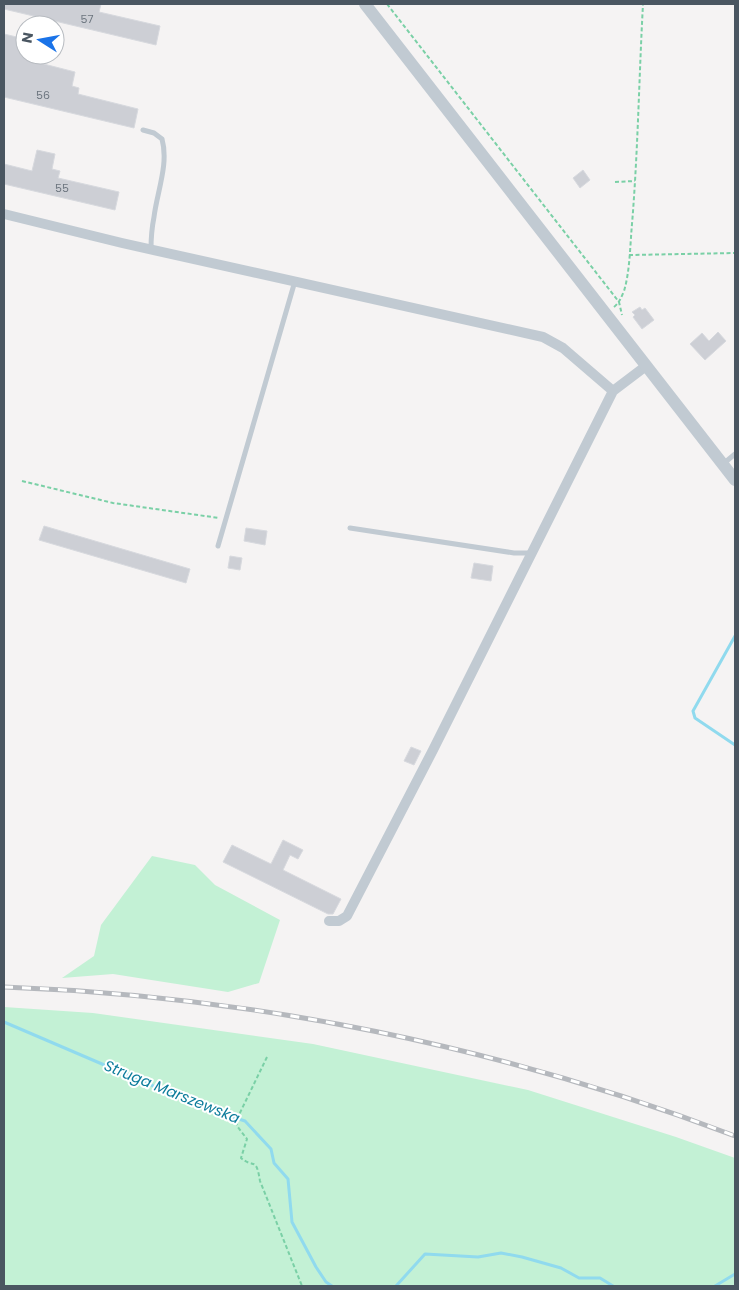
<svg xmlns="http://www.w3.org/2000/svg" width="739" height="1290" viewBox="0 0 739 1290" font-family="Poppins,sans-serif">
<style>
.green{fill:#c3f1d5}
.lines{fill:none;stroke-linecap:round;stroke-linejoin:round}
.stream{stroke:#90daee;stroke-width:3}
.building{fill:#cdcfd5;stroke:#d7d9de}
.path{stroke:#7ad0a6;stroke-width:2;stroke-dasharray:4 2.5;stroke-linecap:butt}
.service{stroke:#c1cad2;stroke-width:5}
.minor{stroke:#c1cad2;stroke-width:10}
.tertiary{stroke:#c1cad2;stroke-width:12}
.rail-casing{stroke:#b5b8bd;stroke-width:5}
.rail{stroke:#fff;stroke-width:3;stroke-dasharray:9;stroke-linecap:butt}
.labels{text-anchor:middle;stroke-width:4;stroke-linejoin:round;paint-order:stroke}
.number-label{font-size:11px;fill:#6b747e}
.water-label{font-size:15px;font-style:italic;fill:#0c7c9b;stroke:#fff}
</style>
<rect width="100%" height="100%" fill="#f5f3f3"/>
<path class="green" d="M152 856 195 865 215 885 280 920 259 983 228 992 113 974 62 978 94 956 101 925Z
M4 1007 93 1013 313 1044 528 1090 676 1137 735 1158V1286H4Z"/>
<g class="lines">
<path class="stream" d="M735 636 693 711 695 718 735 745
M4 1022 207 1109 245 1121 271 1149 274 1163 288 1179 292 1222 316 1267 326 1282 332 1286
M396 1286 425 1254 478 1257 501 1253 522 1257 561 1268 579 1278H600L613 1286
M715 1286 735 1274"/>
</g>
<path class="building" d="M4 4H101L99 12 160 26 156 45 4 9Z
M4 34 25 39V55H37L36 62 75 72 72 86 79 88 78 94 138 109 134 128 4 97Z
M37 150 55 154 52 169 60 171 58 178 119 192 115 210 4 184V164L32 171Z
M583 170 590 180 580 188 573 178Z
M640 307 642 310 645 308 654 320 642 329 633 317 635 315 632 312Z
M718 332 726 341 705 360 690 344 702 333 709 341Z
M44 526 190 569 186 583 39 540Z
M246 528 267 531 265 545 244 541Z
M230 556 242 558 240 570 228 568Z
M474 563 493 566 491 581 471 578Z
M411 747 421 751 414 765 404 761Z
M283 840 303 850 298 859 290 855 283 870 341 899 333 914H328L223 862 232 845 271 864Z"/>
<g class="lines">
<path class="path" d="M387 4 619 302 622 315
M615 182 635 181
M629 255 735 253
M614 307C619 303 621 298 624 291 630 271 630 246 632 224 638 151 639 77 643 4
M22 481 113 503 219 518
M267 1057 236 1121 237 1126 247 1139 241 1158C254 1169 256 1156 260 1181L302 1286"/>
<path class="service" d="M143 130 154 133 162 139C169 164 157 192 154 217 152 227 151 238 151 249
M723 464 735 454
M350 528 514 553H531
M218 546 295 281"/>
<path class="minor" d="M4 214 122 243 543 337 563 348 613 391
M329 921H339L347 916 433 750 613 391 646 366"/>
<path class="tertiary" d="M365 4 735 480"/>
<defs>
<path id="rail" d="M4 987C254 996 502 1047 735 1136"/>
</defs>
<use href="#rail" class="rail-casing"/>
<use href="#rail" class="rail"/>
</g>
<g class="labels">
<g class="number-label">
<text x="87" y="23">57</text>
<text x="43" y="99">56</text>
<text x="62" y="192">55</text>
</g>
<g class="water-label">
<text transform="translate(172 1092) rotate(22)" y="5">Struga Marszewska</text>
</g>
</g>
<rect width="739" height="1290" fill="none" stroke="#4a5661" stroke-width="10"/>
<g transform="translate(40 40) rotate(281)"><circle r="24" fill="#ffffff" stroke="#b7bbc0"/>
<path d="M0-4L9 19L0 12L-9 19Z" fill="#1a73e8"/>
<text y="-8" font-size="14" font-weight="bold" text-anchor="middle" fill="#4a5661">N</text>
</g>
</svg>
